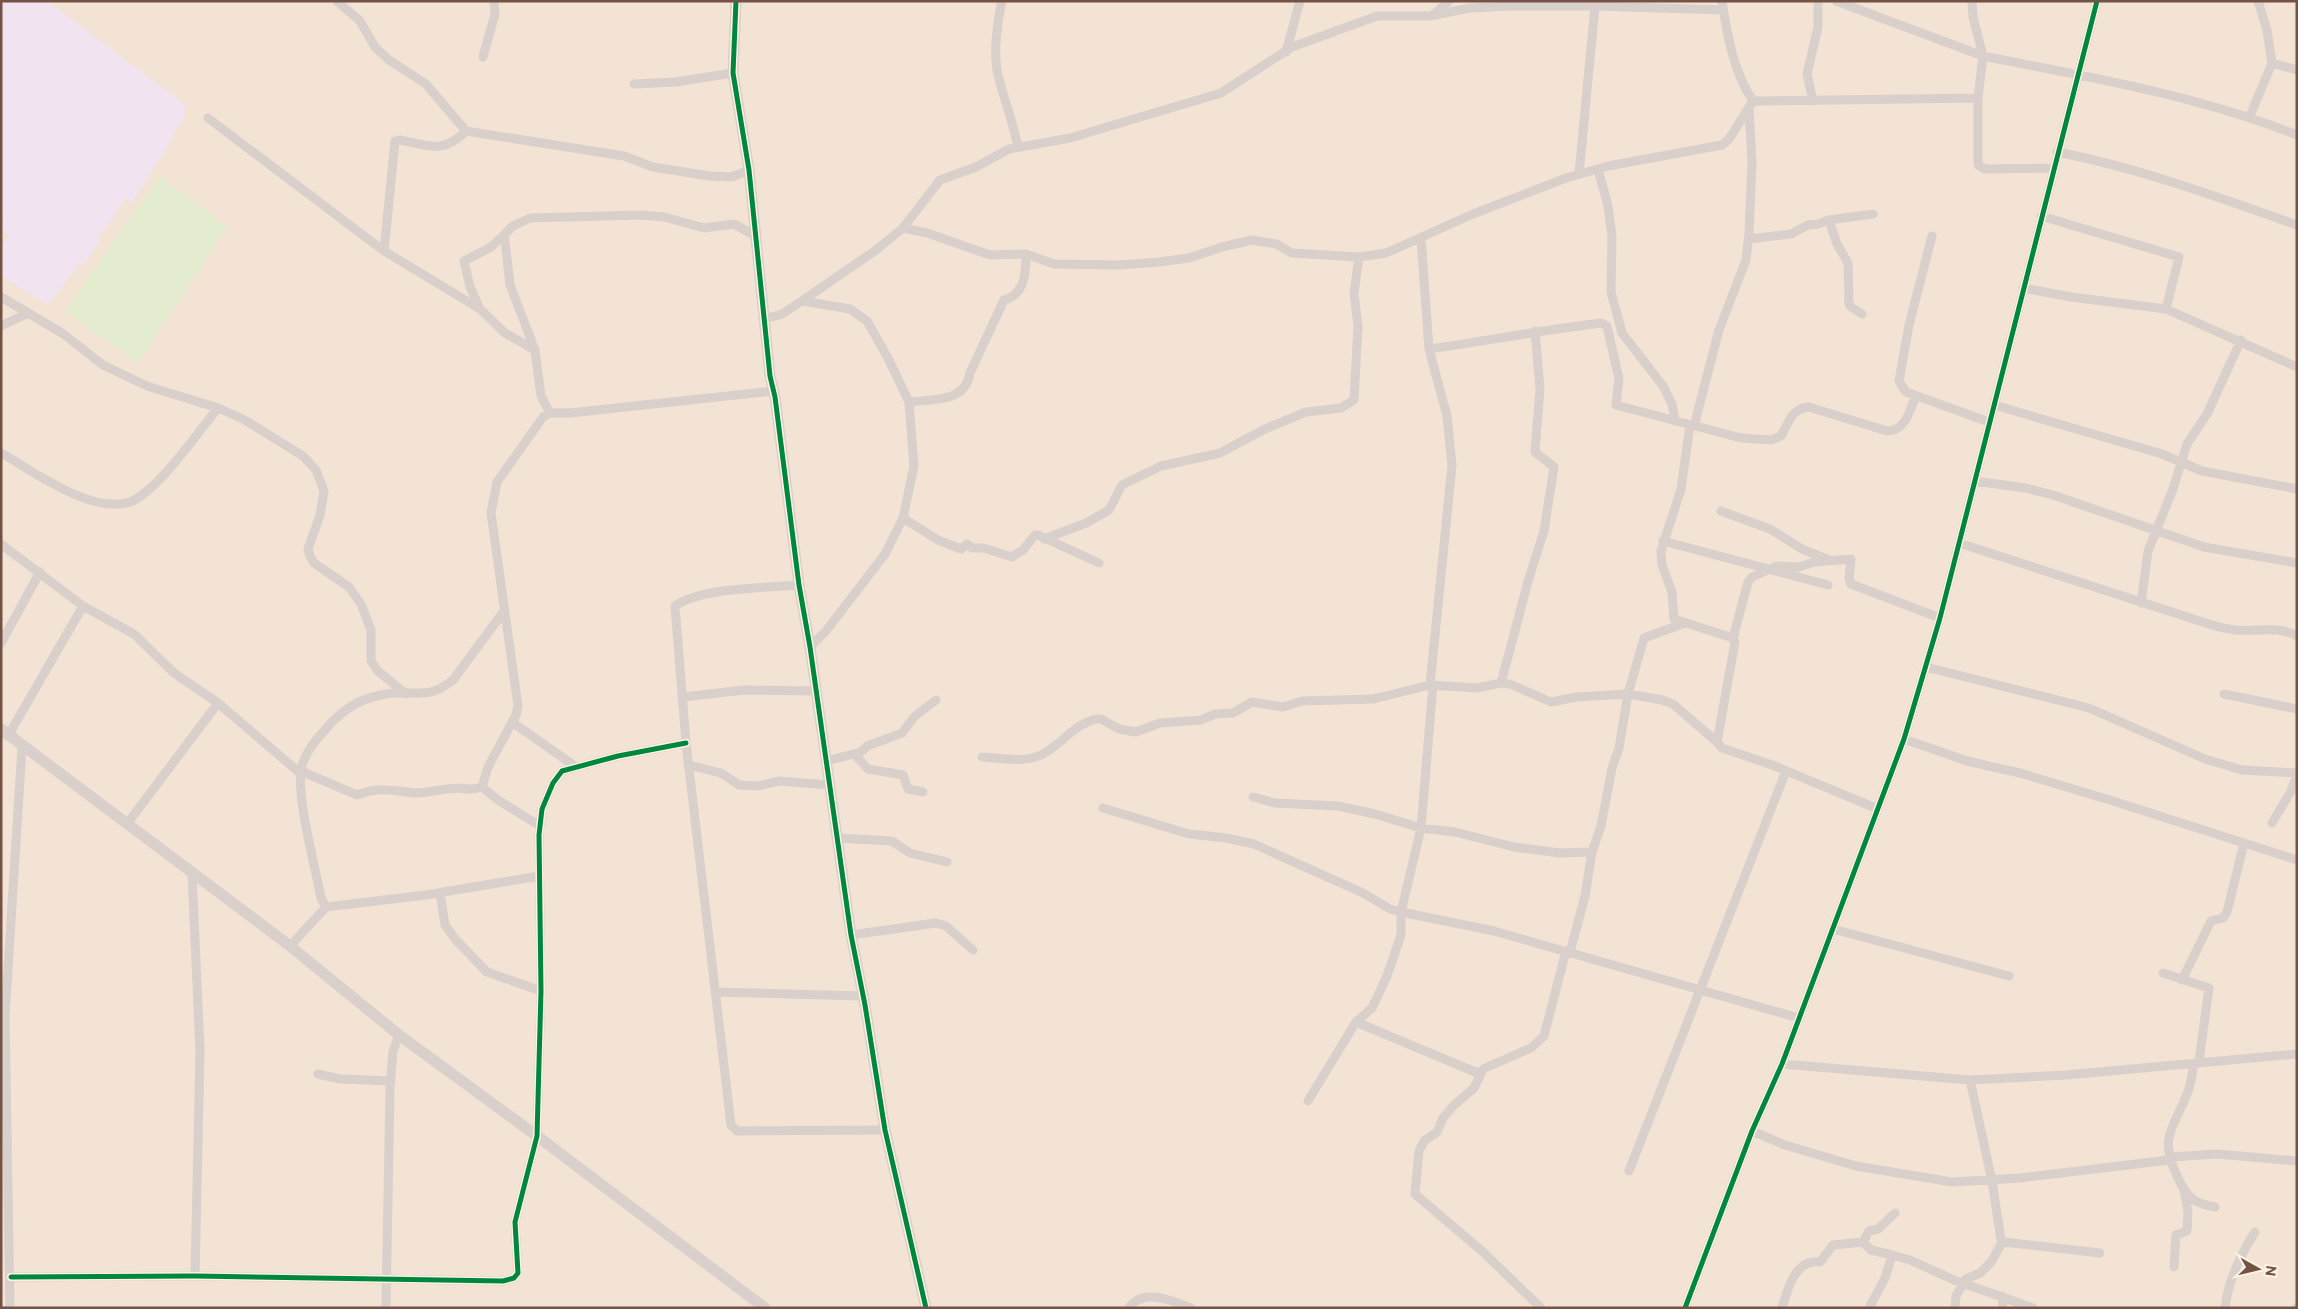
<svg xmlns="http://www.w3.org/2000/svg" width="2298" height="1309" viewBox="0 0 2298 1309" font-family="Commissioner,sans-serif">
<style>
.residential{fill:#f3e3d4}
.education{fill:#f1e4f0}
.green{fill:#e3ecce}
.lines{fill:none;stroke-linecap:round;stroke-linejoin:round}
.minor{stroke:#d9cfcb;stroke-width:9}
.tertiary{stroke:#d9cfcb;stroke-width:11}
.cycleway-casing{stroke:#fff3e5;stroke-width:8}
.cycleway{stroke:#00873e;stroke-width:5}
</style>
<rect width="100%" height="100%" fill="#f7eee5"/>
<path class="residential" d="M1 1H2297V1308H1Z"/>
<path class="education" d="M1 1H48L184 104 185 119 174 131V137L132 202 126 199 98 238 101 240 84 265 79 264 48 305 1 276V248L9 235 1 229 4 220 1 217Z"/>
<path class="green" d="M160 176 227 227 138 363 65 311Z"/>
<g class="lines">
<path class="minor" d="M337 1 360 21 375 47 389 60 426 84 466 131 624 156 653 167 709 176 732 177 749 170
M1002 1C997 22 993 54 998 75 1004 99 1013 122 1018 147
M1722 1C1727 35 1734 73 1753 101
M1972 1 1973 17 1983 56C2089 77 2196 95 2297 135
M1433 15 1449 1
M1286 52 1300 1
M483 57 495 14 494 1
M2272 63 2297 70
M634 84 676 82 733 73
M1978 98V165L1985 169 2053 168
M1753 101 1978 98 1983 56 1836 1
M1813 101 1807 74 1818 27V1
M2250 116 2272 63 2267 30 2258 1
M208 118 384 251 480 309 505 333 535 350 541 396 550 413
M2057 152C2139 168 2218 197 2297 225
M1598 169 1608 206 1612 236 1611 292 1622 333 1663 386 1672 404 1675 421
M1579 174 1595 6
M2041 216 2179 257 2166 309
M903 228 927 233 990 255 1026 254 1054 264 1119 265 1159 262 1189 258 1222 247 1252 240 1276 244 1292 253 1359 257 1386 253 1473 214 1566 178 1608 166 1722 145 1729 139 1753 101
M1932 236 1909 325 1899 381 1906 392 1989 422
M1421 238 1429 349 1447 416 1452 465 1430 685
M1749 239 1791 234 1808 225 1818 224 1829 220
M384 251 395 141 399 140C429 145 442 155 466 131
M2023 288 2071 297 2166 309 2297 367
M1 297 62 333 103 365 147 386 218 408 243 419 303 456 316 470 324 491 320 515 308 549 310 556 314 563 349 587 361 604 371 630V661L378 671 406 694
M802 301 876 250 903 228 940 180 976 167 1009 149 1070 138 1221 93 1292 47 1377 16H1430L1470 8 1513 6H1595L1723 10
M480 309 470 287 464 261 491 247 505 234
M1862 314 1851 307 1849 304 1848 263 1837 244 1829 220 1873 214
M765 319 782 314 802 301 850 309 867 321 888 358 909 402 914 466 903 518 885 554 826 631 810 647
M1 326 28 313
M1429 349C1486 341 1543 330 1601 323L1607 326 1619 379 1616 405 1741 438 1771 440 1781 436C1789 422 1792 408 1809 407L1887 431C1906 431 1909 411 1916 396
M535 350 510 285 505 241V234L513 226 530 218 642 215 664 217 704 228 734 224 754 235
M909 402C934 399 965 403 970 373L1004 300C1025 295 1026 272 1026 254
M1994 405 2162 454 2202 471 2297 489
M1690 425 1681 489 1661 551 1662 565 1672 592 1674 619 1733 638 1735 642 1717 742 1722 748 1775 766 1878 809
M1694 426 1719 330 1746 260 1749 233 1752 163 1749 108
M1 453C33 471 92 515 130 502 157 492 198 432 218 408
M1975 481 2025 488 2053 495 2204 547 2297 563
M1721 511 1770 529 1802 549 1829 560
M903 518 938 540 961 549 967 544 972 548H984L1012 557 1023 550 1035 535H1038L1099 563
M1044 539 1086 523 1109 510 1122 485 1161 466 1220 453 1265 429 1306 412 1341 408 1354 400 1358 326 1354 293 1359 257
M1663 541 1828 585
M1959 543 2212 625C2219 627 2227 629 2235 630 2256 632 2278 625 2297 636
M1 544 83 606 134 634 174 673 218 703 301 774
M799 585C765 588 703 587 675 606L686 743 731 1125 737 1131 885 1130
M2141 603 2148 551 2173 489 2187 444 2207 414 2241 340
M1733 638 1748 582 1752 577 1777 566 1799 567 1814 562 1851 559 1849 579 1851 584 1940 618
M1 643 40 572
M1926 667 2089 708 2205 759 2242 770 2297 773
M1501 683 1529 578 1544 531 1554 467 1535 452 1540 389 1535 331
M1433 685 1421 828 1401 912 1494 931 1799 1018
M2224 694 2297 709
M683 697 744 690 816 691
M512 722 576 767
M8 736 83 606
M1904 739 1967 761 2020 773 2113 801 2297 860
M854 754 868 769 903 775 908 789 923 792
M982 757C1000 758 1024 763 1041 755 1059 747 1076 722 1097 719H1101L1119 729 1136 732 1160 723 1201 720 1215 714 1233 713 1252 702 1283 707 1302 701 1373 699 1430 685 1477 688 1501 683 1510 684 1551 702 1576 697 1628 694 1662 700 1673 704 1717 742
M826 761 861 752 867 746 902 733 915 716 936 700
M688 765 721 773 739 785 758 786 779 781 829 785
M301 771 357 795C381 786 391 791 415 793 430 793 444 788 459 788 467 789 473 790 482 787
M1253 797 1275 803 1338 806 1375 814 1421 828 1455 832 1514 847 1559 853 1592 852
M1103 808 1189 834 1226 838 1254 844 1363 893 1390 909 1401 912V935L1387 976 1372 1008 1356 1022 1308 1101
M2272 823 2291 791 2297 775
M127 824 218 703
M540 826 498 800 482 787 488 767 516 715 518 706 491 513 497 482 543 417 550 413H570L773 391
M837 838 892 841 910 853 947 862
M192 873 200 1051 195 1276
M440 893 445 925 455 939 487 972 541 991
M326 907 321 898C315 865 297 801 301 770 304 752 320 735 332 722 344 710 356 701 373 697 380 695 389 693 396 693 422 692 430 698 453 680L504 611
M1833 929 2009 976
M851 935 936 923 946 926 973 950
M290 946 326 907 426 895 539 876
M1570 952 1585 896 1592 852 1601 826 1612 768 1619 748 1628 694 1644 638 1685 623
M2163 973 2209 988 2199 1061
M2182 980 2211 921 2223 918 2227 912 2244 843
M715 992 862 996
M1356 1022 1480 1074
M1782 1064 1970 1080 2066 1075 2297 1054
M2194 1064C2192 1074 2191 1085 2187 1094 2171 1134 2158 1138 2180 1182 2188 1199 2197 1204 2215 1207
M318 1074 340 1079 391 1081
M1970 1080 1992 1181 2001 1240 2004 1242 2100 1253
M1752 1131 1785 1145 1856 1166 1952 1182 2020 1178 2169 1160 2172 1157 2217 1154 2297 1161
M1629 1171 1786 771
M1863 1242 1869 1231 1878 1229 1895 1213
M2174 1267 2176 1235 2187 1231 2188 1211 2184 1190
M11 1277 195 1276 503 1281 514 1278 518 1273 515 1222 537 1136 541 991 539 835 542 809 553 783 562 771 618 756 686 743
M2002 1296 2003 1308
M10 1308 5 1017 22 747
M386 1308 390 1088 393 1051 399 1035
M1129 1308C1143 1287 1173 1301 1191 1308
M1541 1308 1483 1252 1415 1194 1419 1151 1424 1141 1437 1132 1443 1118 1453 1106 1474 1088 1483 1069 1531 1048 1544 1036 1566 951
M1685 1308 1752 1131 1782 1064 1904 739 1940 618 2097 1
M1782 1308C1788 1288 1795 1259 1820 1262L1833 1245 1863 1242 1871 1250 1892 1255
M1869 1308 1885 1278 1892 1255 1910 1260 1954 1280 2033 1308
M1955 1308 1956 1296 1966 1279 1980 1273 1991 1262 2003 1241
M2225 1308C2228 1282 2241 1254 2255 1232
M2297 1308V1307"/>
<path class="tertiary" d="M736 1 733 73 749 170 770 376 775 397 799 585 810 647 851 935 865 1005 885 1130 926 1308
M1 729 290 946 399 1035 537 1136 765 1308"/>
<defs>
<path id="cycleway" d="M736 1 733 73 749 170 770 376 775 397 799 585 810 647 851 935 865 1005 885 1130 926 1308
M11 1277 195 1276 503 1281 514 1278 518 1273 515 1222 537 1136 541 991 539 835 542 809 553 783 562 771 618 756 686 743
M1685 1308 1752 1131 1782 1064 1904 739 1940 618 2097 1"/>
</defs>
<use href="#cycleway" class="cycleway-casing"/>
<use href="#cycleway" class="cycleway"/>
</g>
<rect width="2298" height="1309" fill="none" stroke="#745345" stroke-width="5"/>
<g transform="translate(2258 1269) rotate(98)" stroke="#fff3e5" stroke-width="4" paint-order="stroke">
<path d="M0-4L9 19L0 12L-9 19Z" fill="#745345"/>
<text y="-8" font-size="14" font-weight="bold" text-anchor="middle" fill="#745345">N</text>
</g>
</svg>
